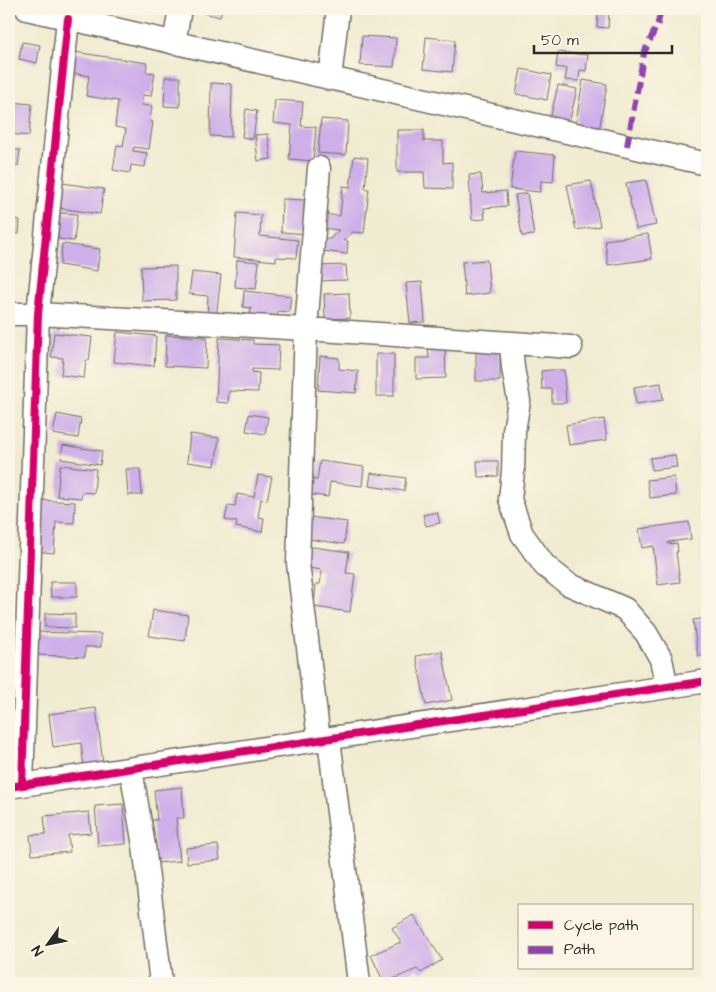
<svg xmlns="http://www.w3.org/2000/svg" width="716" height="992" viewBox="0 0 716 992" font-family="'Architects Daughter',sans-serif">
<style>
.building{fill:#ceafe9}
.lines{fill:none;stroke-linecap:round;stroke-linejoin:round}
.minor-casing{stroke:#706e65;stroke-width:25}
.minor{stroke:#fff;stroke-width:22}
.quiet{stroke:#8e44ad;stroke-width:6;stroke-dasharray:12 6;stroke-linecap:butt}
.cycleway-casing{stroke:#fcf5e5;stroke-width:11}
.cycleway{stroke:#d6006c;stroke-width:8}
</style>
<rect width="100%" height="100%" fill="#fcf5e5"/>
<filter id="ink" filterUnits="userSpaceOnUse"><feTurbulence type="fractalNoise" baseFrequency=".02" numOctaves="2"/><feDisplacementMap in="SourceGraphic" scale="10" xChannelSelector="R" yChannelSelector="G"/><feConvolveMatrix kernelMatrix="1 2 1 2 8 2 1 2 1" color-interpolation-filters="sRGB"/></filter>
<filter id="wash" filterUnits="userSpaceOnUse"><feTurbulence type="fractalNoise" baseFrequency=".0096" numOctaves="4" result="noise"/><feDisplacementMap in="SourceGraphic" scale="20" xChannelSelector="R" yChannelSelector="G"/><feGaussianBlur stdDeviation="1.12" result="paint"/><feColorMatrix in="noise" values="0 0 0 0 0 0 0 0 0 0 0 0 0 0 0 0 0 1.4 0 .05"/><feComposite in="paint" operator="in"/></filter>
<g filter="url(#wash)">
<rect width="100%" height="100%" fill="#f1ebd1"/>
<g id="blocks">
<path class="building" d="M188 9H222L220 17Z
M598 9H609L608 28 597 27Z
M362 36 396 38 394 67 360 65Z
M426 37 455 40 452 72 423 69Z
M22 42 40 45 37 63 19 59Z
M74 52 147 63 146 72 155 73 151 96 143 95 141 105 152 106 150 122H153L149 149 134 147 133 151 147 153 145 167 131 165 130 173 113 170 117 145 123 146 126 129 115 127 118 101 86 96 89 76 72 73Z
M558 52 588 55 586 71 580 70 579 81 565 80 567 69 556 67Z
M521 69 551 75 547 100 516 94Z
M165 77H180V107L164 106Z
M583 80 607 84 599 131 575 127Z
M211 83 232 84 231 137 210 136Z
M558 85 577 89 568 128 549 124Z
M275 100 303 102 301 126 316 127 313 161 289 159 292 125 273 123Z
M9 102 32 104 29 136 9 134Z
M246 109 257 111 253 139 242 137Z
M321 119 348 121 346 155 318 153Z
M397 130H424V141H443V163L452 162V189L425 188 424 172H397Z
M268 134 271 159 258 161 255 135Z
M9 149 20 150 18 166 9 165Z
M515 151 555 155 553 182 541 181 540 192 510 189Z
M354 156 368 158 365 189H369L364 233 353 232 343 241H348L347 254 322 251 323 239H330L339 230 322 228 323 214 340 216 343 186 350 187Z
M9 169 15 170 13 191H9Z
M481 174 483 193 506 191 507 206 484 208 485 219 472 220 469 175Z
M646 180 656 225 636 229 626 183Z
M591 181 600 226 576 230 567 185Z
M55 182 104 189 100 214 52 207Z
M527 193 534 235 522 236 515 195Z
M282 199 306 200 308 234 281 232Z
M9 201 15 202 13 219 20 220 19 234 13 233 10 267H9Z
M60 213 77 214 74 241 58 239Z
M237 213 261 215 260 236 298 240 296 258 276 257V261L234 257Z
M648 234 652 259 608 265 605 240Z
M62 244 100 249 97 271 60 265Z
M237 260 259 262 256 289 235 287Z
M487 260 490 293 465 296 462 262Z
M346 265 347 280 316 281V266Z
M176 266V300L142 301 141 267Z
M192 272 221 275 216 319 207 318 208 296 189 294Z
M422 282 425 322 410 323 406 283Z
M244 291 291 296 289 312 278 311 277 320 250 317 251 308 243 307Z
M349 293 350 318 325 319 324 294Z
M117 332 156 336 154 366 114 362Z
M54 333 92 337 89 361 86 360 84 378 61 375 63 358 51 357Z
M166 335 207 337 206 368 165 366Z
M219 338 253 340V344L279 345 278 370 252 369V372L259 373 258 392 229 391 228 403 216 402Z
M445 344 446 378 416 379V358H429L428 345Z
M476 351H500V381H476Z
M376 354H394V396H376Z
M320 356 339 358V369L358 371 356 393 318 390Z
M551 370H564L566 403H552V389H542L541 371Z
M661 383 663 400 636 404 634 387Z
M57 414 81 419 78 438 53 434Z
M249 414 268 417 265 434 246 431Z
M604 419 607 440 569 445 566 425Z
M190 434 219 438 215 466 187 462Z
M63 445 102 451 100 465 61 459Z
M675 455 677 467 652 470 650 458Z
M320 461 364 467 362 486 330 482 328 497 306 494 308 479 317 480Z
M477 461H498V476L478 477Z
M60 465 96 469 94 493 82 492 81 498 57 496Z
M126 469H140L142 495H128Z
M371 473 406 478 404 491 369 486Z
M258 475 272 477 267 500 261 499 258 517 264 518 262 532 236 527 237 522 225 520 228 505 235 506 237 494 254 497Z
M674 477 676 495 650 498 647 480Z
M37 500 75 502 74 523 56 522 54 553 34 551Z
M437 512 440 523 426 526 423 515Z
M310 517 347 522 344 544 308 539Z
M689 522 691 539 668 542V544L677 543 678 552H676L680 582 658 585 653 546 642 548 639 529Z
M305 546 349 552 346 573 355 574 350 612 314 607 316 584H320L322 570 302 567Z
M50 582H77V597H51Z
M153 610 188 615 185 641 149 636Z
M45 613 75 614V628L45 627Z
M707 618V655L698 656 693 620Z
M36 632 101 634V647H85V657L36 655Z
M442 651 452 700 426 705 416 656Z
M96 708 103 764 84 766 81 743 53 747 49 714Z
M182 787 184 818H176L180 861 156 863 152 820H157L154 790Z
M123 804 126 844 98 846 95 806Z
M89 812 91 833 68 835 70 852 32 855 30 835 46 834 44 816Z
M218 845 220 860 187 863 186 848Z
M414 915 442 960 421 973 417 969 384 983 371 955 401 942 392 928Z"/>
</g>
</g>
<g filter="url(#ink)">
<use href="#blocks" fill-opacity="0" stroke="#706e65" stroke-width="1"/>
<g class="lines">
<defs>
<path id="minor" d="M27 9 707 164
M174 43 180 9
M330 79 338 9
M319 168 306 329 298 563 319 740
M9 314H38L306 329 571 347
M511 343 513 368 519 401 514 431 513 472 510 499 522 534 545 566 568 584 625 609 646 633 661 659 667 687
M329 739 359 983
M131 769 144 846 161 983
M22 785 38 314 68 19
M9 787 707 681"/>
</defs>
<use href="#minor" class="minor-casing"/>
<use href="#minor" class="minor"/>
<path class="quiet" d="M627 146 644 53 658 23 661 9"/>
<defs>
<path id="cycleway" d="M22 785 38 314 68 19
M9 787 707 681"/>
</defs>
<use href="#cycleway" class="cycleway-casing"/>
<use href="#cycleway" class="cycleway"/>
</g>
</g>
<rect width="716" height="992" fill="none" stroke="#fcf5e5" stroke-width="30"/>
<rect x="518" y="904" width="175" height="65" fill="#fcf5e5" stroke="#a8a49b"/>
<rect x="528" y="921" width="25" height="8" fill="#d6006c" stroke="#a8a49b"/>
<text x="564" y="930" font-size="15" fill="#2b2b2b">Cycle path</text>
<rect x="528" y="946" width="25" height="8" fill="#8e44ad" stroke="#a8a49b"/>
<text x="564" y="954" font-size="15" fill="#2b2b2b">Path</text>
<g transform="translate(48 944) rotate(237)" stroke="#fcf5e5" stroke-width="4" paint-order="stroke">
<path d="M0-4L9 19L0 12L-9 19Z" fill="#2b2b2b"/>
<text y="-8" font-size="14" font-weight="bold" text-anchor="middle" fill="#2b2b2b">N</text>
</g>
<path d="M534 45v8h138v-8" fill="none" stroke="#2b2b2b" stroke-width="2.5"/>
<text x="541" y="45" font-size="15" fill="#2b2b2b" stroke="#fcf5e5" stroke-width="4" paint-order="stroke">50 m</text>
</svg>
